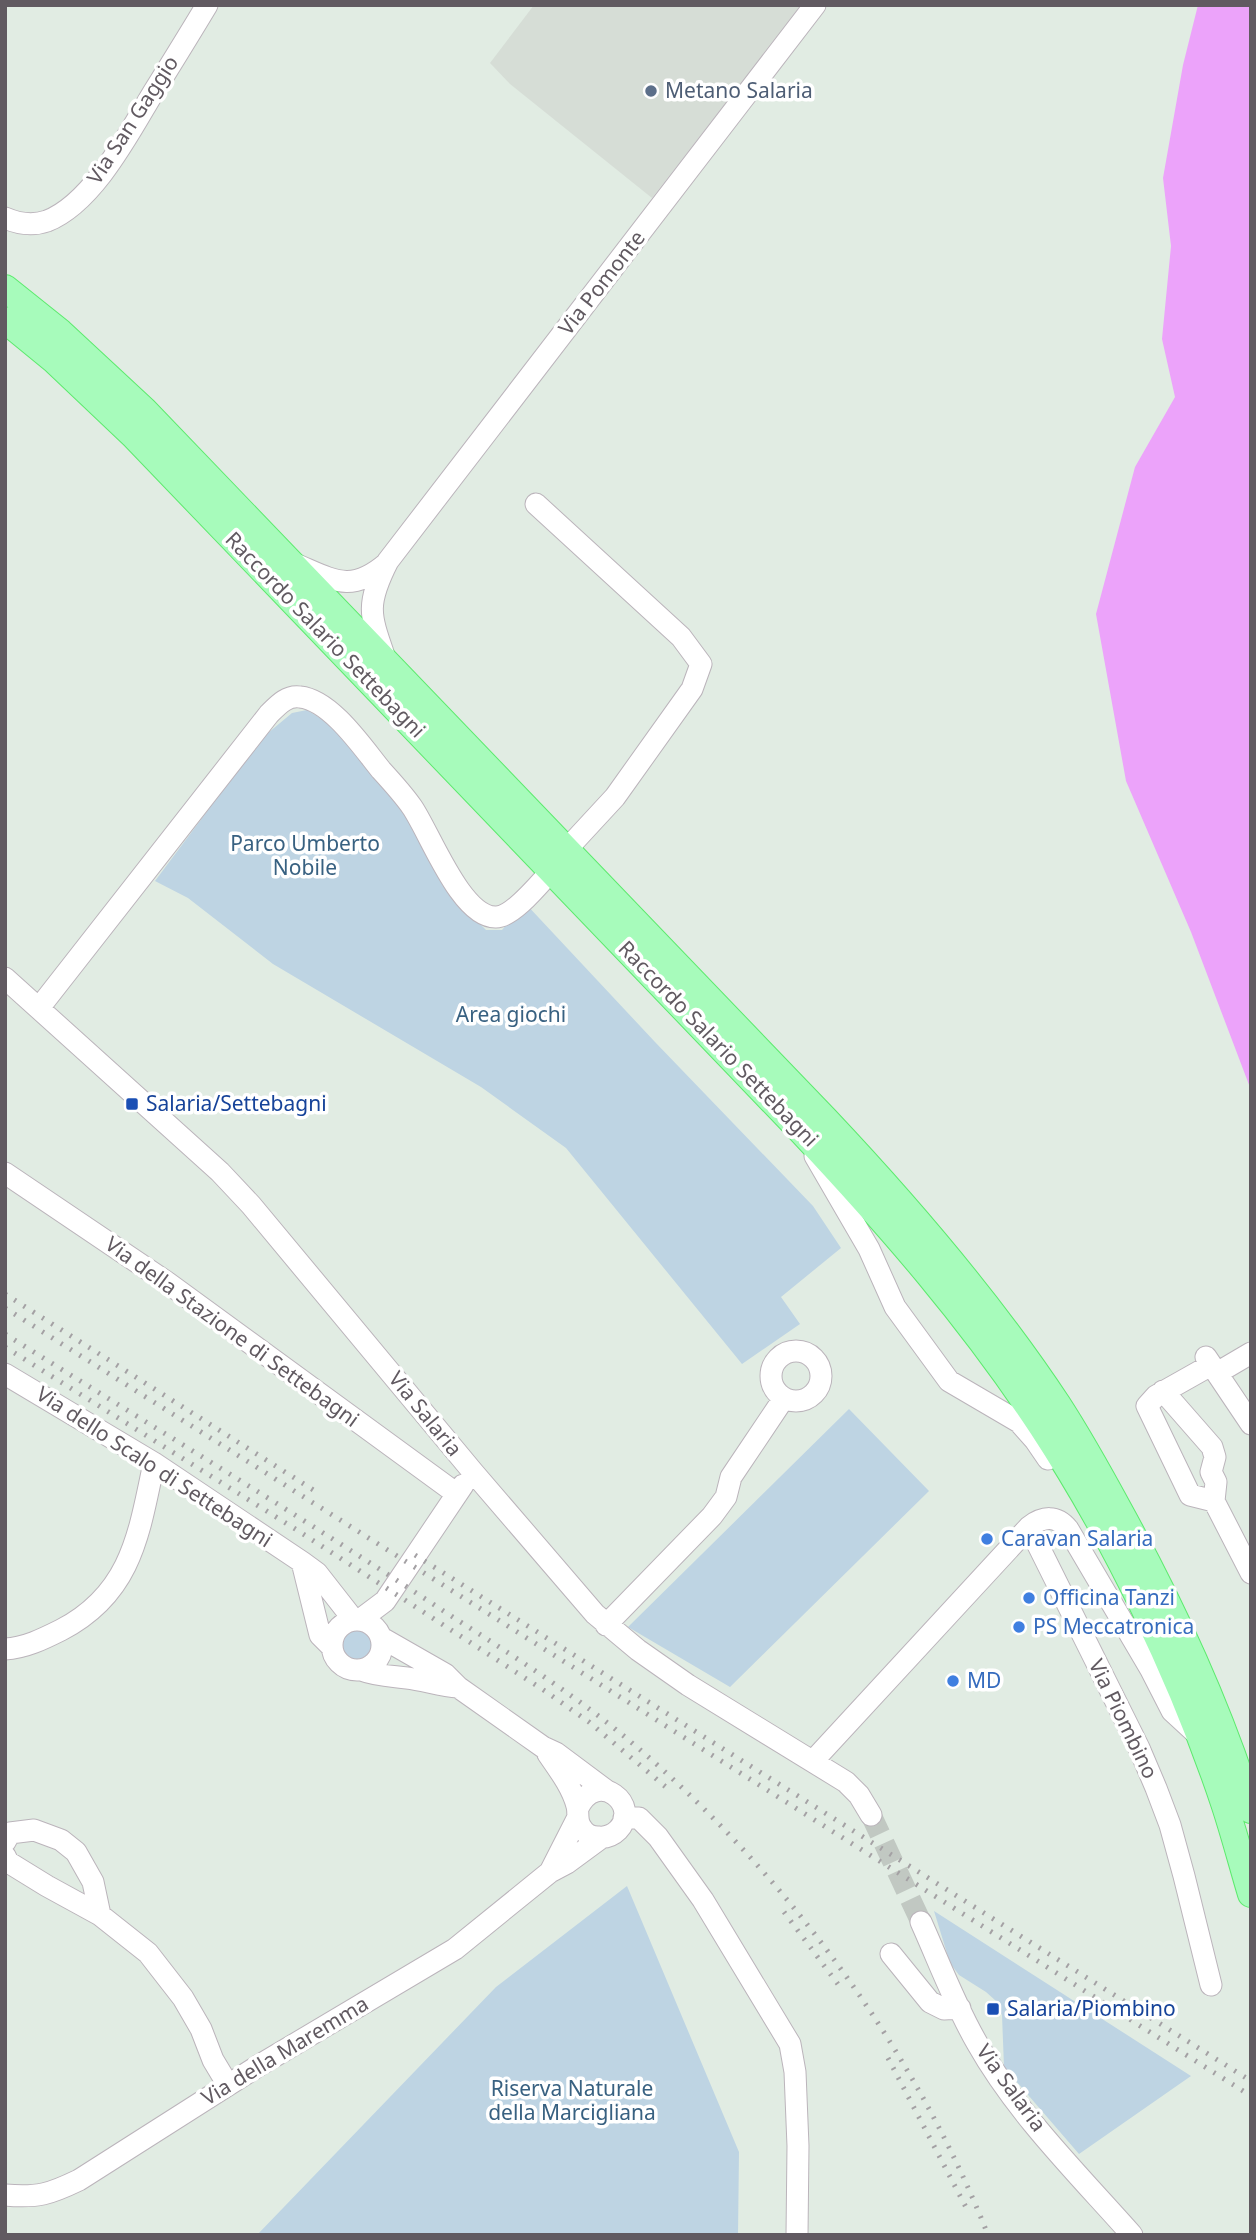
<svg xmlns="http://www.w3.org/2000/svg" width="1256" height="2240" viewBox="0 0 1256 2240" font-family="'Noto Sans',sans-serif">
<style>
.industrial{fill:#d6ddd6}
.green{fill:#bed4e3}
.water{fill:#eca3fa}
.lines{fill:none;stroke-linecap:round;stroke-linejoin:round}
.minor-tunnel{stroke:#c1c8c2;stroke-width:21;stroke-dasharray:21 10;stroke-linecap:butt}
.minor-casing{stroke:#bbb4bb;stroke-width:23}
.major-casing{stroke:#5cea6d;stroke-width:28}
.minor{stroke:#fff;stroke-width:21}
.major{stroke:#a7fbbb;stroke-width:26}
.rail{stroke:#a4a1a4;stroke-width:5;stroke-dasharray:2 9;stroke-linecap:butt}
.service-dot{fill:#5c6f8a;stroke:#fff;stroke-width:2.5}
.transit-dot{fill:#1a4fb4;stroke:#fff;stroke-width:2.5}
.shop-dot{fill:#3f7fe0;stroke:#fff;stroke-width:2.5}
.labels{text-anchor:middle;stroke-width:7;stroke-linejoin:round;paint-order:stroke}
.service-label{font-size:21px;fill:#4e5e75;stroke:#fff;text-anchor:start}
.street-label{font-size:21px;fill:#615a61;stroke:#fff}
.park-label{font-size:21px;fill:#386181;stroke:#fff}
.transit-label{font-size:21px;fill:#164399;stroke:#fff;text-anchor:start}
.shop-label{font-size:21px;fill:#366cbe;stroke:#fff;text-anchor:start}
</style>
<rect width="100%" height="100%" fill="#e1ece3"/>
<path class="industrial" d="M534 5H802L652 198 510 84 490 63Z"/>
<path class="green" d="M307 710 341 731 404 812 443 886 486 930H502L525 903 655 1042 813 1206 841 1248 781 1297 800 1324 742 1364 566 1148 481 1087 273 964 188 898 155 881 262 738 292 713Z
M849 1409 929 1491 730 1687 628 1627Z
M342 1644a15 15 0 1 1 30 0a15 15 0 1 1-30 0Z
M627 1886 739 2152 738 2235H257L496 1987Z
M934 1911 1191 2076 1079 2154 1004 2067 1002 2015 996 2001 986 1992 959 1975 950 1963Z"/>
<path class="water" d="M1198 5H1251V1090L1191 932 1126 781 1096 614 1135 467 1175 397 1162 339 1171 246 1163 178 1183 65Z"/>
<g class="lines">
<path class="minor-tunnel" d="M871 1815 921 1922"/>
<defs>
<path id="minor" d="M5 218C19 224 33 226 47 221 93 203 129 133 153 93 171 64 189 35 207 5
M536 504 681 637 701 664 692 689 615 797 566 850
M295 564C333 580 351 594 387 563
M386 661C370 615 365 606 388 561L815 5
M5 978 220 1172 251 1205 473 1472 595 1614 638 1650 688 1685 846 1782 859 1795 871 1815
M39 1008 269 714C278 705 287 695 300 697 331 700 363 748 381 770 392 782 403 794 412 807 430 833 461 918 496 917 513 917 540 883 552 870
M815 1156 869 1249 895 1307 949 1381 1019 1422 1035 1440 1048 1459
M5 1173 168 1283 457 1494
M771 1376a25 25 0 1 1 50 0a25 25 0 1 1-50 0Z
M1206 1357 1251 1424
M1217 1373 1251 1353
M5 1374 154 1463 302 1562 317 1573 353 1619
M1163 1391 1212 1447 1215 1457 1211 1472 1216 1482 1214 1501 1190 1495 1147 1406 1156 1396 1211 1365
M1214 1501 1251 1573
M1029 1527 1139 1748 1156 1788 1170 1825 1184 1876 1211 1985
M302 1562 320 1635 332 1647
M361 1619 385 1601 463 1485
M332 1645a25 25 0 1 1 50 0a25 25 0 1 1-50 0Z
M606 1625 712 1516 726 1497 731 1477 784 1398
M382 1638 445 1674 458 1687 543 1747 556 1753 607 1791
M5 1649C25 1648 43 1639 61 1630 132 1593 139 1533 154 1463
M361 1670C377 1676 391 1676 407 1678 424 1680 441 1686 458 1687
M548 1754C559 1770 572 1787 577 1806 579 1813 576 1820 581 1827 584 1833 591 1837 598 1837 606 1838 613 1835 618 1830 642 1805 597 1768 578 1808
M813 1761 1029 1527C1043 1516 1057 1515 1068 1529L1151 1670 1172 1711 1198 1735
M624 1818H639L658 1837 703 1900 790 2044 795 2072 798 2146 797 2235
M5 1842 10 1833 34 1830 61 1840 76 1852 93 1882 100 1915
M5 1856 8 1862 47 1886 100 1915 148 1953 183 1998 201 2029 213 2060 228 2085
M551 1870 577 1819
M921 1922C939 1962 955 2005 977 2043 1017 2114 1078 2174 1132 2235
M891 1954 930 2002 944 2009 960 2008
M5 2195C38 2198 50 2194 79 2180L258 2066 455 1949 550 1872 567 1863 601 1838"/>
<path id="major" d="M5 288 60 332 144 410 825 1119C909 1208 990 1302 1058 1405 1080 1439 1100 1475 1119 1510 1172 1606 1218 1705 1251 1810
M5 320 55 361 133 435 802 1132C889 1225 972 1320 1042 1427 1116 1540 1181 1675 1224 1803 1234 1833 1242 1864 1251 1894"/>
</defs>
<use href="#minor" class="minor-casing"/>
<use href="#major" class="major-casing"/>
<use href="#minor" class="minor"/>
<use href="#major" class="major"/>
<path class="rail" d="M5 1294 315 1491
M5 1308 1251 2096
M5 1334C150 1425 297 1514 439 1608 502 1649 567 1689 625 1737 781 1867 913 2045 988 2235
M5 1347 300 1532 545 1691 589 1722 667 1788
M415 1555 1251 2081
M784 1912 843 1991
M888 2058 969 2213"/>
</g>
<circle class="service-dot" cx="651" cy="91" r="7"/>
<g class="transit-dot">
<rect x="125" y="1097" width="14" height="14" rx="3.5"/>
<rect x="986" y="2002" width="14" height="14" rx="3.5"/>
</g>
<g class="shop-dot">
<circle cx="987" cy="1539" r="7"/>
<circle cx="1029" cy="1598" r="7"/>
<circle cx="1019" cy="1627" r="7"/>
<circle cx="953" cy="1681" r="7"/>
</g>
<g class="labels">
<g class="service-label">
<text x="665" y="98">Metano Salaria</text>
</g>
<g class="street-label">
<text transform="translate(133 120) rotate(-57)" y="7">Via San Gaggio</text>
<text transform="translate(602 283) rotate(-52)" y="7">Via Pomonte</text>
<text transform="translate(325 635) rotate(46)" y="7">Raccordo Salario Settebagni</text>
<text transform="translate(718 1044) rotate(46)" y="7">Raccordo Salario Settebagni</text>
<text transform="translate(232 1332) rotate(36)" y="7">Via della Stazione di Settebagni</text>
<text transform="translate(425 1414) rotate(51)" y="7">Via Salaria</text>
<text transform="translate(154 1467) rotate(33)" y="7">Via dello Scalo di Settebagni</text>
<text transform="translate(1123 1719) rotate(64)" y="7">Via Piombino</text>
<text transform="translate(285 2051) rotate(-31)" y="7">Via della Maremma</text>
<text transform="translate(1011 2088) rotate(54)" y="7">Via Salaria</text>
</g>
<g class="park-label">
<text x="305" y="851">Parco Umberto<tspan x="305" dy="24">Nobile</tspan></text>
<text x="511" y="1022">Area giochi</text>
<text x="572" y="2096">Riserva Naturale<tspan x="572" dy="24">della Marcigliana</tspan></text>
</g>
<g class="transit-label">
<text x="146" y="1111">Salaria/Settebagni</text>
<text x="1007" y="2016">Salaria/Piombino</text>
</g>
<g class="shop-label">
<text x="1001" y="1546">Caravan Salaria</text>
<text x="1043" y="1605">Officina Tanzi</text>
<text x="1033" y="1634">PS Meccatronica</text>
<text x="967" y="1688">MD</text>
</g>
</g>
<rect width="1256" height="2240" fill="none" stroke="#615a61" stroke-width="14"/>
</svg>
